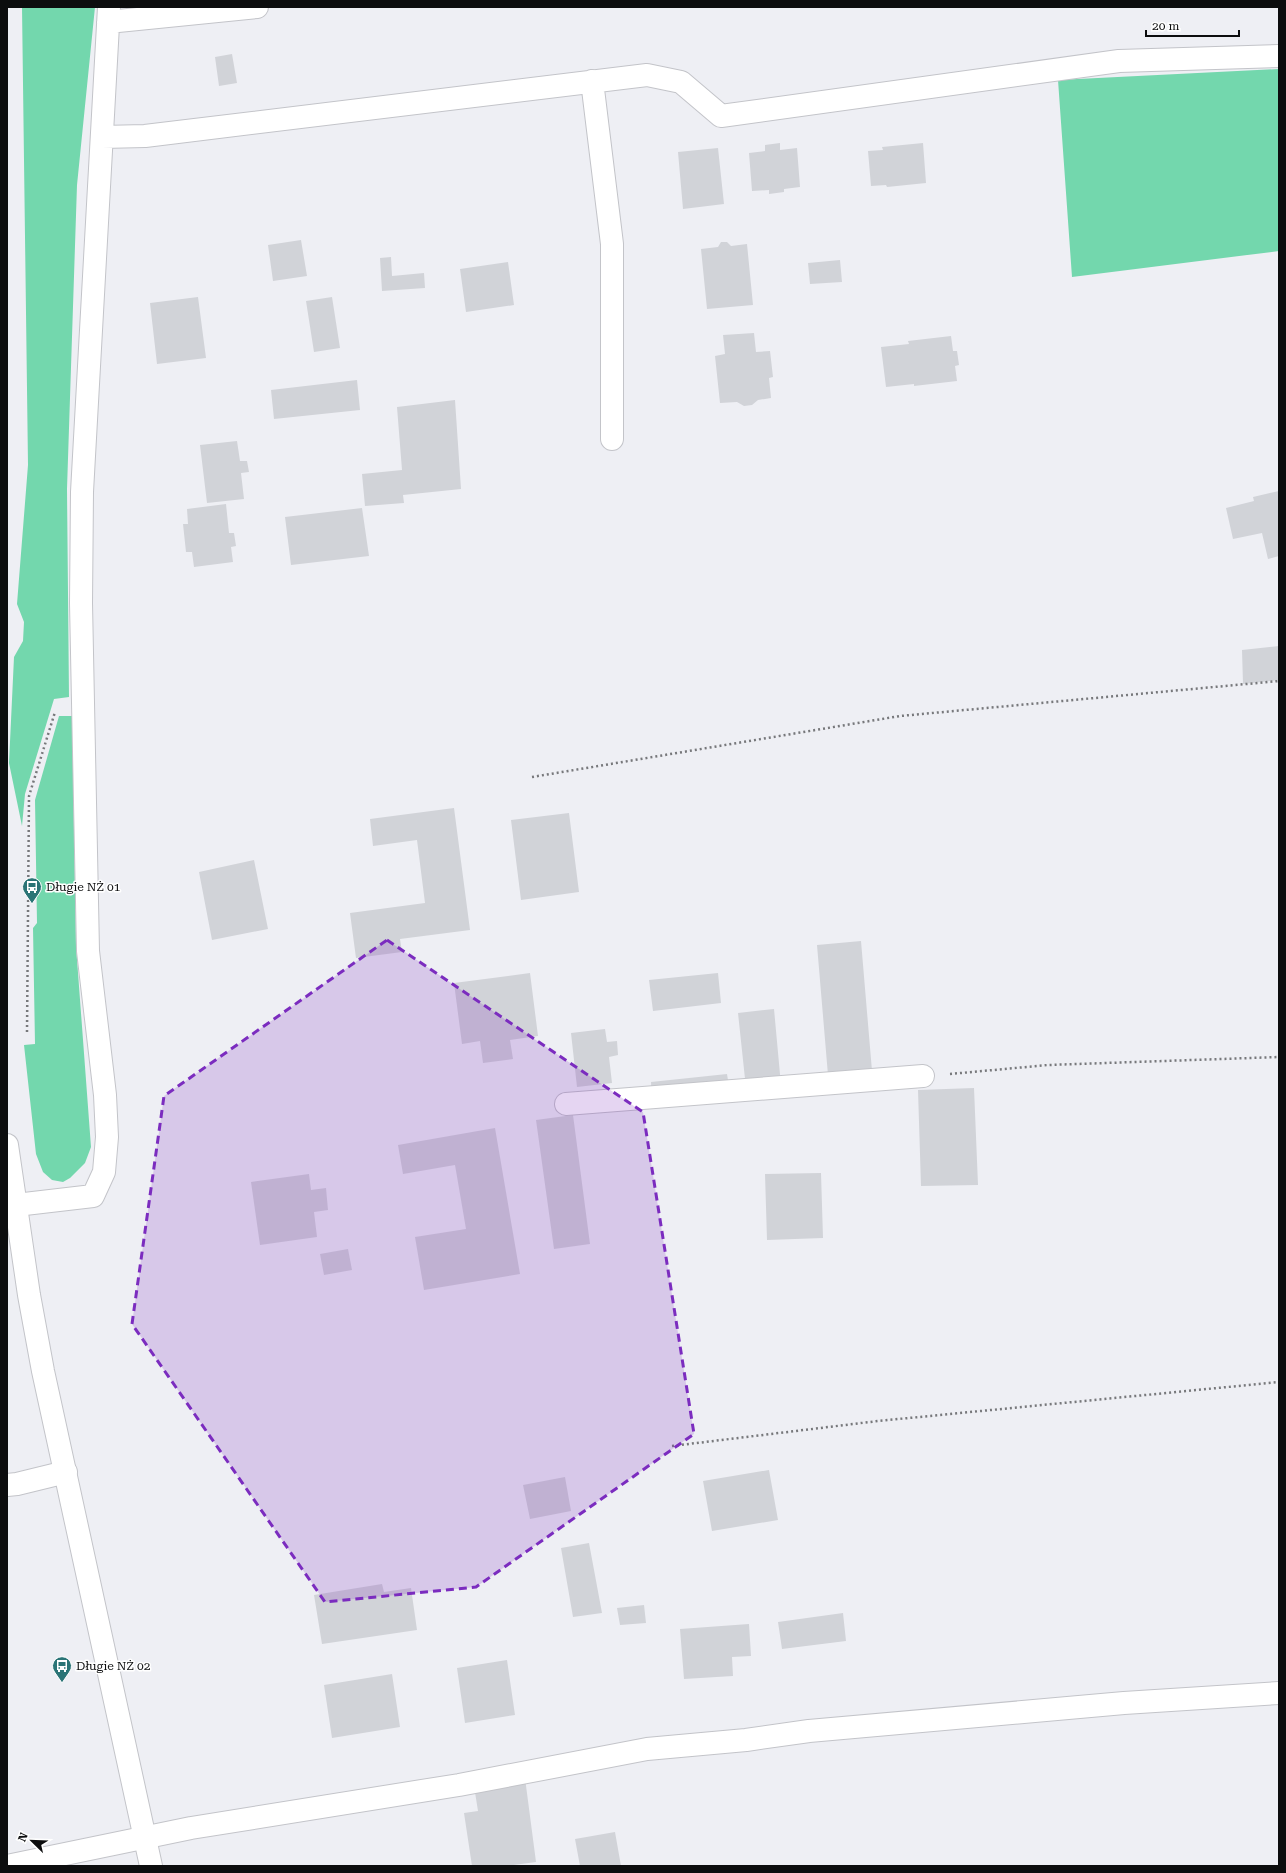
<svg xmlns="http://www.w3.org/2000/svg" width="1286" height="1873" viewBox="0 0 1286 1873" font-family="'Roboto Serif',serif">
<style>
.green{fill:#73d7ad}
.building{fill:#d1d3d8}
.lines{fill:none;stroke-linecap:round;stroke-linejoin:round}
.minor-casing{stroke:#c3c4c9;stroke-width:24}
.major-casing{stroke:#c3c4c9;stroke-width:24}
.path{stroke:#77787b;stroke-width:2.5;stroke-dasharray:2 3;stroke-linecap:butt}
.minor{stroke:#fff;stroke-width:22}
.major{stroke:#fff;stroke-width:22}
.marked{fill:#7b2cbf;fill-opacity:0.2;stroke:#7b2cbf;stroke-width:3;stroke-dasharray:8 5;stroke-linejoin:round}
.labels{text-anchor:middle;stroke-width:3;stroke-linejoin:round;paint-order:stroke}
.poi-label{font-size:12px;fill:#0c0d0e;stroke:#fff;text-anchor:start}
</style>
<rect width="100%" height="100%" fill="#eeeff4"/>
<path class="green" d="M22 7H95L77 185 67 489 69 697 54 699 25 794 22 826 9 763 14 657 23 641 24 622 17 604 28 465Z
M1279 69V251L1072 277 1058 80Z
M59 716H72L76 946 91 1147 85 1163 70 1178 63 1182 52 1180 43 1172 36 1154 24 1045 35 1044 33 928 37 923 35 800Z"/>
<path class="building" d="M232 54 237 83 219 86 215 57Z
M780 143V150L797 148 800 187 784 189V192L769 194V190L752 191 749 153 765 151V145Z
M923 143 926 183 887 187 886 185 871 186 868 151 883 150 882 147Z
M718 148 724 204 683 209 678 152Z
M301 240 307 276 273 281 268 245Z
M721 242H727L731 246 747 244 753 305 707 309 701 249 718 247Z
M391 257 392 276 424 273 425 288 382 291 380 258Z
M840 260 842 282 810 284 808 263Z
M508 262 514 305 466 312 460 269Z
M198 297 206 358 157 364 150 303Z
M332 297 340 348 314 352 306 301Z
M754 333 756 352 770 351 773 377 769 378 771 398 758 400 752 405 744 406 737 402 720 403 715 356 725 354 723 335Z
M951 336 953 351H957L959 365 955 366 957 381 914 386V384L886 387 881 347 909 344 908 341Z
M357 380 360 410 274 419 271 390Z
M455 400 461 489 403 495 404 503 365 506 362 474 402 470 397 407Z
M237 441 240 461H247L249 472 241 473 244 499 207 503 200 445Z
M1279 491V556L1268 559 1262 533 1233 539 1226 508 1254 501 1253 497Z
M226 504 229 533H234L236 546 231 547 233 562 194 567 192 552H186L183 524H188L187 509Z
M362 508 369 556 291 565 285 517Z
M1279 646V680L1243 684 1242 650Z
M454 808 470 930 400 939 402 952 356 958 350 913 425 903 417 840 373 846 370 819Z
M569 813 579 892 521 900 511 820Z
M254 860 268 929 212 940 199 872Z
M861 941 872 1071 828 1075 817 945Z
M530 973 538 1036 510 1040 513 1059 483 1063 480 1041 462 1044 454 983Z
M718 973 721 1003 653 1011 649 980Z
M774 1009 781 1085 746 1088 738 1013Z
M605 1029 607 1042 617 1041 618 1055 609 1057 612 1083 577 1087 571 1033Z
M727 1074 730 1093 652 1101 651 1082Z
M974 1088 978 1185 921 1186 918 1090Z
M573 1115 590 1244 554 1249 536 1120Z
M495 1128 520 1274 424 1290 415 1237 466 1229 455 1165 403 1174 398 1145Z
M821 1173 823 1238 767 1240 765 1174Z
M309 1174 311 1190 326 1188 328 1210 314 1212 317 1237 260 1245 251 1182Z
M348 1249 352 1270 324 1275 320 1254Z
M769 1470 778 1520 712 1531 703 1481Z
M565 1477 571 1511 530 1519 523 1485Z
M589 1543 602 1613 573 1617 561 1548Z
M382 1584 384 1592 411 1588 417 1630 322 1644 314 1595Z
M644 1605 646 1623 620 1625 617 1608Z
M843 1613 846 1641 782 1649 778 1622Z
M749 1624 751 1656 732 1657 733 1676 684 1679 680 1629Z
M507 1660 515 1715 465 1723 457 1668Z
M392 1674 400 1727 332 1738 324 1685Z
M525 1778 536 1862 507 1866H472L464 1813 478 1811 474 1786Z
M615 1832 621 1866H580L575 1839Z"/>
<g class="lines">
<defs>
<path id="minor" d="M108 22 257 7
M592 81 612 244V439
M102 137 145 136 647 75 681 82 721 116 1119 61 1279 56
M566 1104 923 1076
M16 1205 93 1196 104 1172 107 1137 105 1095 88 951 81 603 82 492 109 7
M7 1485 17 1484 66 1472
M7 1866 191 1828 459 1785 647 1749 746 1740 809 1731 1124 1703 1279 1693"/>
<path id="major" d="M7 1145 29 1295 43 1371 151 1866"/>
</defs>
<use href="#minor" class="minor-casing"/>
<use href="#major" class="major-casing"/>
<path class="path" d="M532 777 900 716 1279 681
M27 1032 29 796 55 712
M950 1074 1048 1065 1279 1057
M672 1446 878 1421 1279 1382"/>
<use href="#minor" class="minor"/>
<use href="#major" class="major"/>
</g>
<path class="marked" d="M387 940 643 1112 694 1434 476 1587 325 1602 132 1324 164 1096Z"/>
<defs>
<symbol id="bus-pin" viewBox="-11 -11 22 30"><path d="M0 17L-7.5 6A9.5 9.5 0 1 1 7.5 6Z" fill="#2a7476" stroke="#fff"/><path d="M-5-6H5V4H4V6H2V4H-2V6H-4V4H-5ZM-3.5-4V0h7V-4ZM-3.5 1.2v1.5H-2V1.2ZM2 1.2v1.5H3.5V1.2Z" fill="#fff"/></symbol>
</defs>
<g fill-rule="evenodd">
<use href="#bus-pin" x="21" y="876" width="22" height="30"/>
<use href="#bus-pin" x="51" y="1655" width="22" height="30"/>
</g>
<g class="labels">
<g class="poi-label">
<text x="46" y="891">Długie NŻ 01</text>
<text x="76" y="1670">Długie NŻ 02</text>
</g>
</g>
<rect width="1286" height="1873" fill="none" stroke="#0c0d0e" stroke-width="16"/>
<g transform="translate(32 1841) rotate(293)" stroke="#ffffff" stroke-width="3" paint-order="stroke">
<path d="M0-3L7 15L0 10L-7 15Z" fill="#0c0d0e"/>
<text y="-6" font-size="11" font-weight="bold" text-anchor="middle" fill="#0c0d0e">N</text>
</g>
<path d="M1146 30v6h93v-6" fill="none" stroke="#0c0d0e" stroke-width="2"/>
<text x="1152" y="30" font-size="12" fill="#0c0d0e" stroke="#ffffff" stroke-width="3" paint-order="stroke">20 m</text>
</svg>
